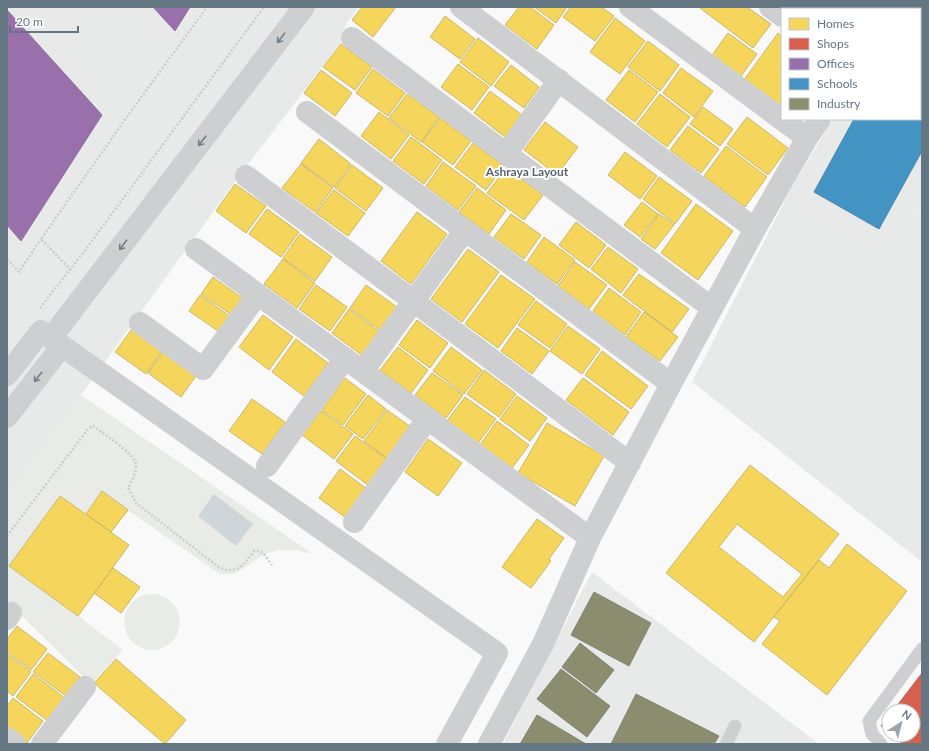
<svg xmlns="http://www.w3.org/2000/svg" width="929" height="751" viewBox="0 0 929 751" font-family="Lato,sans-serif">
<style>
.built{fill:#e8e9e9}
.green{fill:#e8ebe6}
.water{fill:#ced6d9}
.homes{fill:#f6d55c;stroke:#cab868;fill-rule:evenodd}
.shops{fill:#d6604d;stroke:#b4675d}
.offices{fill:#9970ab;stroke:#89729f}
.schools{fill:#4393c3;stroke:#4d8ab0}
.industry{fill:#8c8c6e;stroke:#808574}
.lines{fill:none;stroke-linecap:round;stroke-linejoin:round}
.path{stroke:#cbcccd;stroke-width:2.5;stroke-dasharray:2 2;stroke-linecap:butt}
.service{stroke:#cecfd0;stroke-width:13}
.minor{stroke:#cecfd0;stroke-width:22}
.oneway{stroke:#707f8b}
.labels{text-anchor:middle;stroke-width:4;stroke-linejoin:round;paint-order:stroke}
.neighbourhood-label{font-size:12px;font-weight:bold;fill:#57646e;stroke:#fff}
</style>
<rect width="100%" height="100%" fill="#f9f9f9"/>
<path class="built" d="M7 7H359L346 24 341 42 234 183 81 395 7 491Z
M900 7H922V562L692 382 793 185 833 119H920V9H898Z
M592 572 819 744H503Z"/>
<path class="green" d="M922 198V223L910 214Z
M81 395 313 554C294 548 274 547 257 559 242 569 237 577 218 573L102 492 86 514 60 496 9 566 78 616 123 650 91 684 7 601V491Z
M124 622a28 28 0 1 1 56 0a28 28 0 1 1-56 0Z"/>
<path class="water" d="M214 494 253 524 236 546 198 516Z"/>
<path class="homes" d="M362 7H396L373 37 352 20Z
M519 7H530L554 25 537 49 505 25Z
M534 7H567L556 23Z
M571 7H601L614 16 595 41 563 17Z
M701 7H747L771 24 753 48 700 8Z
M792 7H827L826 9H790Z
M831 7H844L847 9H830Z
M445 16 475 39 460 59 430 37Z
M615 18 645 41 620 74 590 52Z
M728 33 757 54 739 79 710 58Z
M778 33 782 36V115L741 84Z
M478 38 509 62 491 86 460 62Z
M648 41 679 65 660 91 628 67Z
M341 44 372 67 355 90 323 67Z
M458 64 489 87 472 110 441 87Z
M511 65 539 87 524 108 494 86Z
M681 68 713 91 694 117 663 93Z
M373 69 405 93 388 116 356 93Z
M321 70 352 93 335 116 304 93Z
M629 70 658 92 635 122 606 100Z
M490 91 522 115 505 137 474 113Z
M407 94 439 117 421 142 389 118Z
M660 94 690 117 667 147 637 124Z
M703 107 733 129 720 146 690 124Z
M379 112 409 135 391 159 361 136Z
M747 117 788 148 768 175 727 144Z
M440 118 471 141 453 165 422 142Z
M545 122 578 147 557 175 524 150Z
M688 126 719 149 701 173 670 150Z
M411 137 442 160 424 184 393 161Z
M319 139 351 164 334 187 301 163Z
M473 143 504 166 486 190 455 167Z
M726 146 767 177 745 207 704 176Z
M625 152 657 176 640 199 608 175Z
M443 162 476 186 458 210 426 186Z
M301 164 333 188 315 212 282 188Z
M352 165 383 188 366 211 335 188Z
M506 168 543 195 524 220 487 193Z
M659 177 692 201 675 224 643 199Z
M235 184 266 206 246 233 216 211Z
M477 188 506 210 489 234 459 212Z
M334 190 365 213 348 236 316 213Z
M642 202 658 214 640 237 624 225Z
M696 204 733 231 698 280 661 253Z
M267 209 299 232 281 257 249 234Z
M417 212 447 234 411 284 381 261Z
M511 214 541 235 524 259 494 237Z
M659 214 674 225 655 249 641 239Z
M576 222 606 245 589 268 559 245Z
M300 234 332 257 315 281 283 258Z
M544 237 575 260 557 284 527 262Z
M608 247 638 269 621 293 591 269Z
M468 249 499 272 462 322 431 299Z
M283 259 315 283 297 308 264 284Z
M575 262 607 285 589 309 558 286Z
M639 274 689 309 672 332 623 295Z
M501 275 535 299 498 348 465 324Z
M213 277 245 300 233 316 201 294Z
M316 285 347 307 330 331 299 309Z
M366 285 397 307 380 330 350 308Z
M609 288 641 312 625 335 593 311Z
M200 295 232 318 221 333 189 311Z
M536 301 567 324 550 348 518 325Z
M349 309 380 332 363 356 332 333Z
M644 312 678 337 660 361 626 337Z
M263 315 293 337 269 370 239 347Z
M417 320 448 343 430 368 399 345Z
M134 326 164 348 146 374 115 352Z
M568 326 600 349 582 374 550 351Z
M517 328 549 351 532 374 501 351Z
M296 339 328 363 304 396 272 372Z
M398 347 428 370 411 393 380 370Z
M451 347 482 370 464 394 433 371Z
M165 349 198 373 181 397 148 373Z
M602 351 648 386 631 409 585 375Z
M484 370 516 394 499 417 467 394Z
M432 373 463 395 446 418 415 395Z
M345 378 366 394 343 425 322 410Z
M583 378 629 412 613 435 566 400Z
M368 395 386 409 363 439 345 426Z
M517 396 547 418 530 441 500 419Z
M465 397 496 419 478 443 447 421Z
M252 399 285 422 262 454 229 431Z
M387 410 411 427 388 459 364 441Z
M321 411 353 434 334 459 302 435Z
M497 421 529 445 512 468 480 445Z
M547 423 604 456 575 506 518 473Z
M355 436 388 460 369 486 336 461Z
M428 439 462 463 438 496 405 472Z
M750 465 839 534 754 642 666 573ZM737 524 802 574 783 597 719 547Z
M340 469 367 489 346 518 319 498Z
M102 491 128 510 111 532 86 514Z
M60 496 129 545 78 616 9 566Z
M537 519 564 538 549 559 551 561 531 588 502 567Z
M847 544 907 591 827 695 762 644 780 621 774 617 819 560 829 568Z
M113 568 140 587 121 613 94 593Z
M17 626 47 649 31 670 7 652V639Z
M48 653 80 677 66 696 33 672Z
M7 654 31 672 13 696 7 691Z
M116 659 186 720 165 744 94 683Z
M33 674 65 698 48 721 16 697Z
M13 698 43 721 27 743 7 729V706Z"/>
<path class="shops" d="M922 673V744H903L892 735H913V711H893Z
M889 716V733L881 726Z"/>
<path class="offices" d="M153 7H190L175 31Z
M7 10 102 115 21 241 7 225Z"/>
<path class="schools" d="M920 102 922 104V151L879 229 814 192 854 119H920Z"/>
<path class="industry" d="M594 592 651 623 629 666 571 635Z
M580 643 614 670 596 693 562 667Z
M561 669 610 706 587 737 537 699Z
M636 694 719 736 714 744H611Z
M537 715 586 744H520Z"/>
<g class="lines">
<path class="path" d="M7 259 19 272 41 239
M71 270 41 239 124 121 207 7
M40 308 86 249 264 7
M7 536 88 429 93 426 96 428C106 436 133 452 136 464 137 472 131 482 128 488L136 503 220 568C237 575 244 564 254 551 262 548 267 559 272 565"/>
<path class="service" d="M726 744 735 726
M881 744 872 734 869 721 922 649"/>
<path class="minor" d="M461 7 755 229
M630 7 807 138
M770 7 782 16
M886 9 887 7
M352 38 712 308
M307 112 671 384
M506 154 559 80
M246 176 630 463
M196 249 590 538
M140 323 203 369 258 294
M51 338 304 7
M363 371 465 230
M7 375 41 331 497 653 447 744
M7 417 62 346
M267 466 345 358
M354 522 428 418
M7 619 11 613
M7 738 15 744
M42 744 85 687
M489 744 543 644 590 538 671 384 755 229 807 138 820 119"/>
</g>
<defs><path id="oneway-shaft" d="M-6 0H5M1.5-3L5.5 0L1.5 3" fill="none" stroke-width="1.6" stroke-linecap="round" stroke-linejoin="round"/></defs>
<g class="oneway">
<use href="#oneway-shaft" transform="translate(281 38) rotate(127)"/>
<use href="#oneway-shaft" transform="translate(202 141) rotate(127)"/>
<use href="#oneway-shaft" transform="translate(123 245) rotate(127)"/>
<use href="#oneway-shaft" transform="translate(38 377) rotate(128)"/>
</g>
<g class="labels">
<g class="neighbourhood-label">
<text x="527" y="176">Ashraya Layout</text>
</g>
</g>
<rect width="929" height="751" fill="none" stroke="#657683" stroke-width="16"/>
<rect x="781" y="8" width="140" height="112" fill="#ffffff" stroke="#c1c8cd"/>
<rect x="789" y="18" width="20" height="12" fill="#f6d55c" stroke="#c1c8cd"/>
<text x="817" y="28" font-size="12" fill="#657683">Homes</text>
<rect x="789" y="38" width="20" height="12" fill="#d6604d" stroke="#c1c8cd"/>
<text x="817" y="48" font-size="12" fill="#657683">Shops</text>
<rect x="789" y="58" width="20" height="12" fill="#9970ab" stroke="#c1c8cd"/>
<text x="817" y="68" font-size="12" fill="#657683">Offices</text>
<rect x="789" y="78" width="20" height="12" fill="#4393c3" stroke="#c1c8cd"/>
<text x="817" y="88" font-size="12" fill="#657683">Schools</text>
<rect x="789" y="98" width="20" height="12" fill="#8c8c6e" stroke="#c1c8cd"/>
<text x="817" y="108" font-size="12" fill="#657683">Industry</text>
<g transform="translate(901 723) rotate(36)"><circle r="19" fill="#ffffff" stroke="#c1c8cd"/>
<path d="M0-3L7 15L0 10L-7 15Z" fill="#99a4ac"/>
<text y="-6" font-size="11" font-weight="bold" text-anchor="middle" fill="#657683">N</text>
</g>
<path d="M10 26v6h68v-6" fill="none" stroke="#657683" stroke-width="2"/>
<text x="16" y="26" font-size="12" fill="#657683" stroke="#ffffff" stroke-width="3" paint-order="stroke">20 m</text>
</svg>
